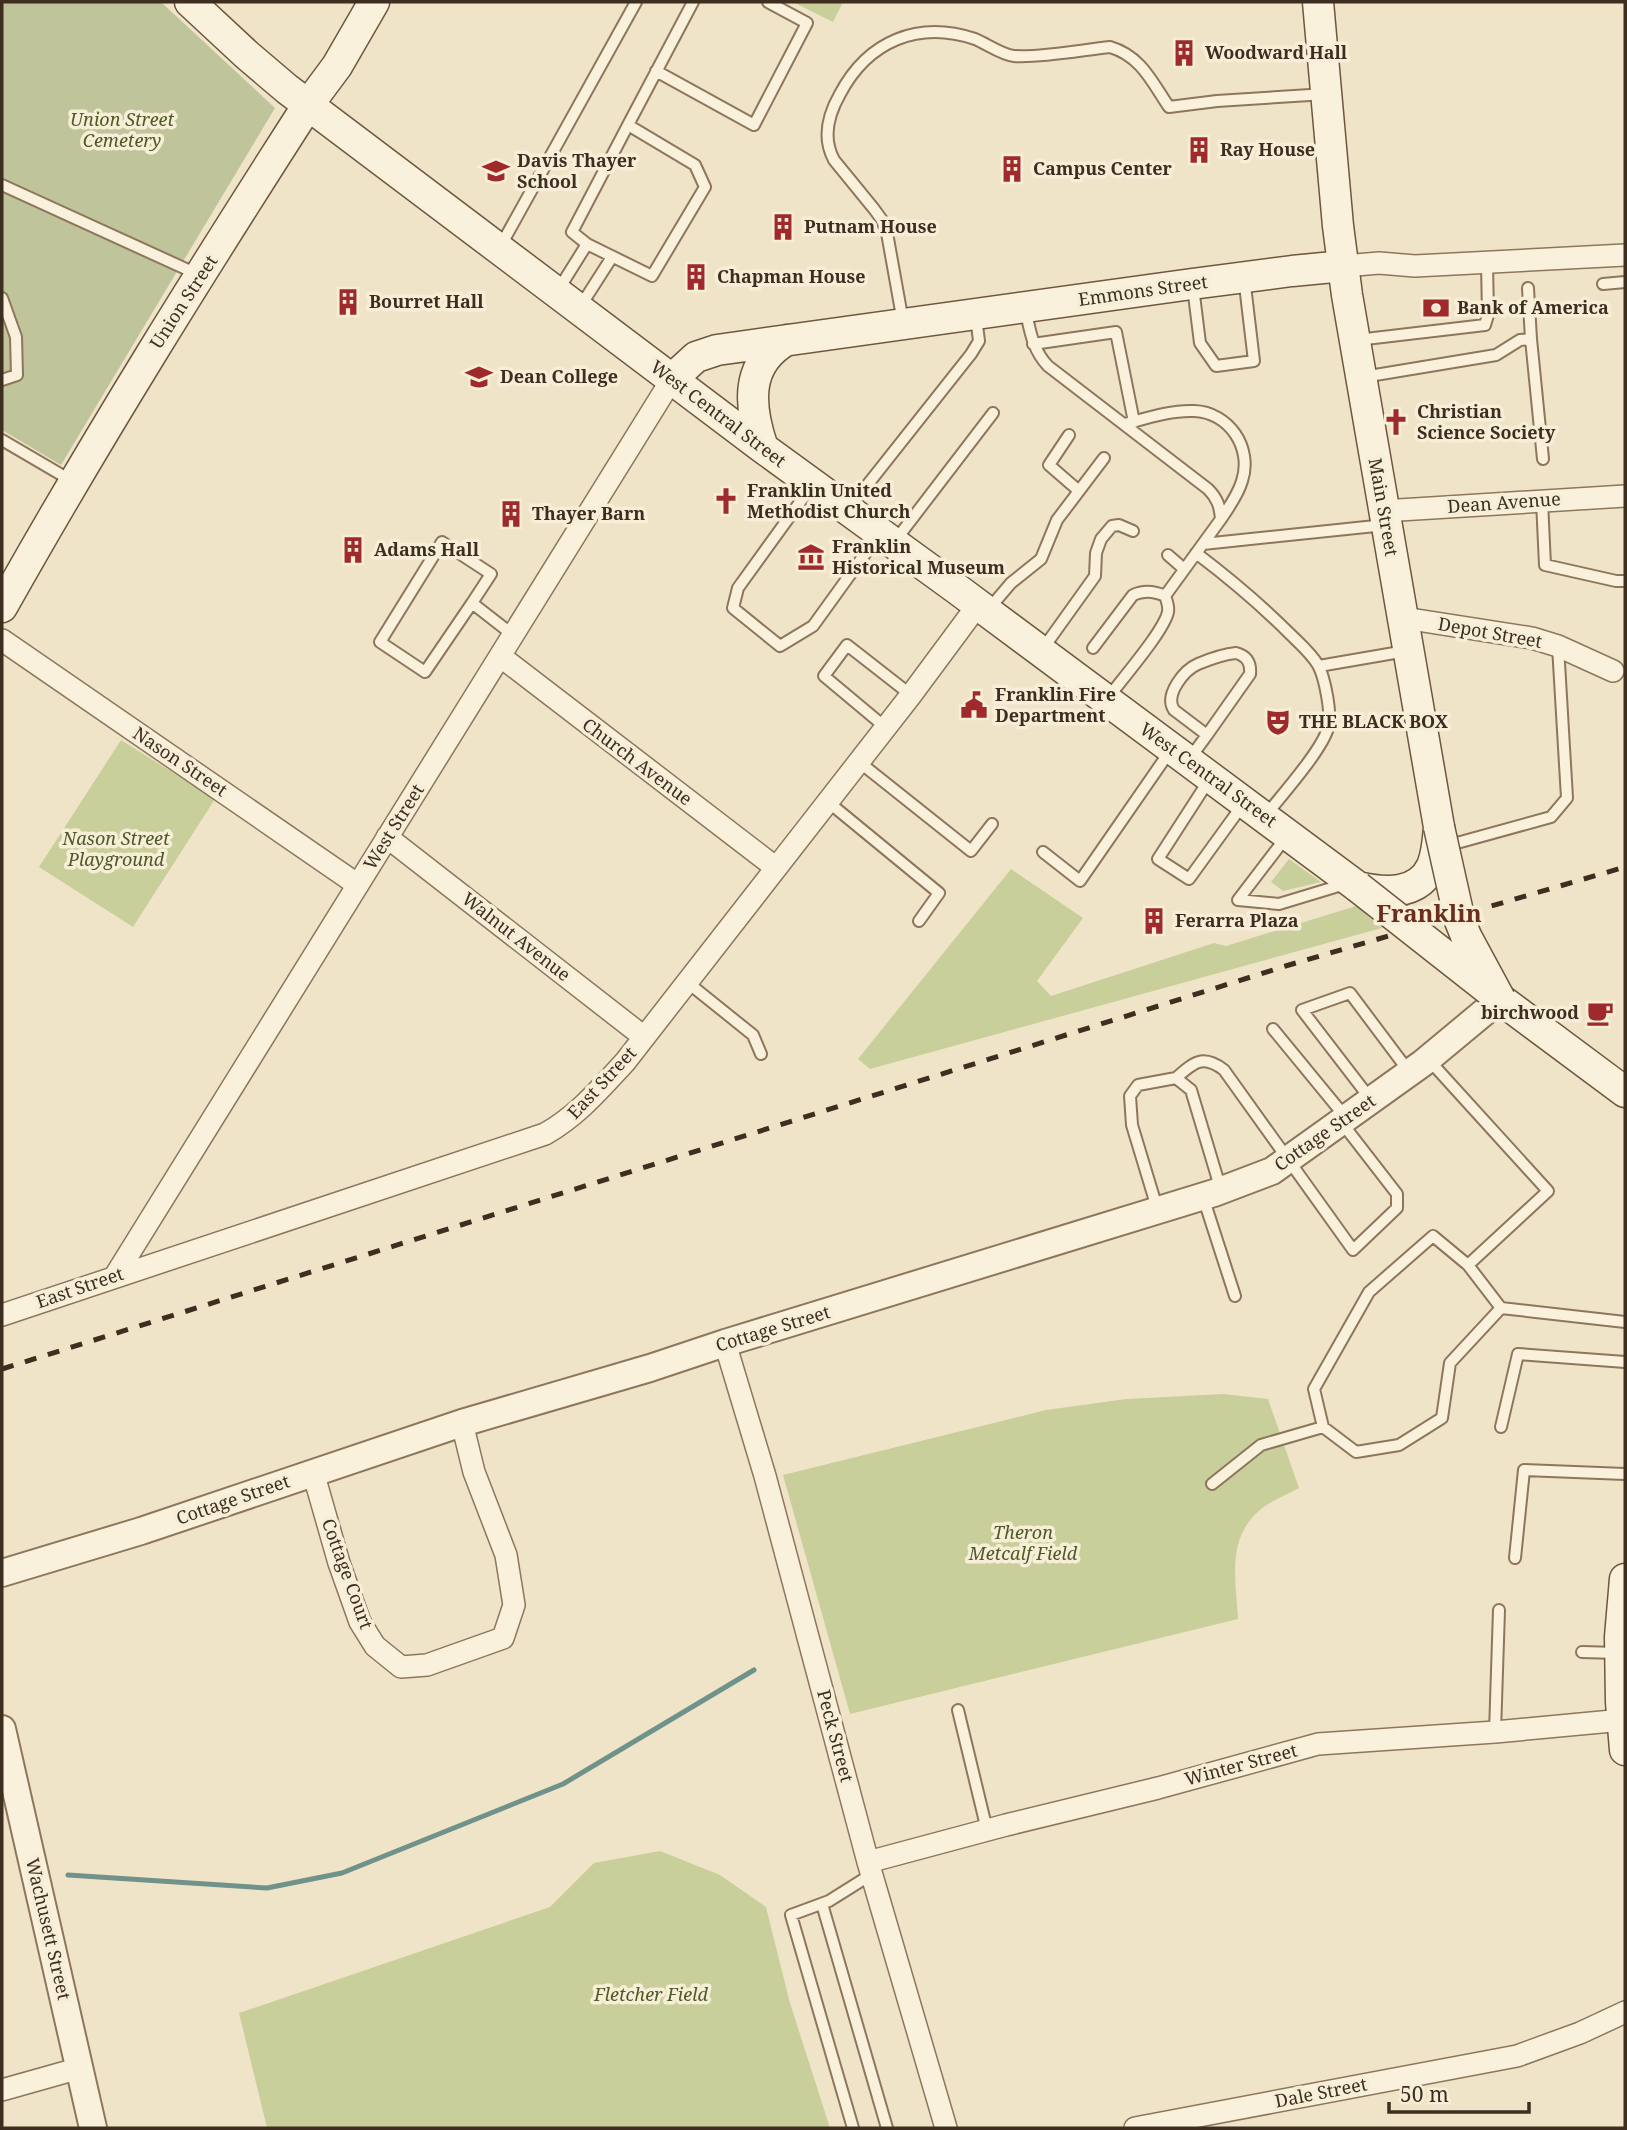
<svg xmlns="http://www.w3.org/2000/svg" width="1627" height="2130" viewBox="0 0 1627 2130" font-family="'Noto Serif',serif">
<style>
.green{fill:#c9cf9b}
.cemetery{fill:#bfc49a}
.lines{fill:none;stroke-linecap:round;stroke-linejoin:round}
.stream{stroke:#6f938a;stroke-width:5}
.service-casing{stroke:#8d765c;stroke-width:14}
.minor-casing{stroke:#8d765c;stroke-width:24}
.tertiary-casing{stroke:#8d765c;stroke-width:30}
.secondary-casing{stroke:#6f573f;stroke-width:33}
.service{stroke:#faf1dc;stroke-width:10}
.minor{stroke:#faf1dc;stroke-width:21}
.tertiary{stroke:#faf1dc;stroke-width:26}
.secondary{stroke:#faf1dc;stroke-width:30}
.rail{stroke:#3d2e20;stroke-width:5;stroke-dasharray:12 12;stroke-linecap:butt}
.secondary-bridge-casing{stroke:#6f573f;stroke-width:33;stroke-linecap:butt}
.secondary-bridge{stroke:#faf1dc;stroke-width:30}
.labels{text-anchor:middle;stroke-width:7;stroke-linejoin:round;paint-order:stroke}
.poi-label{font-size:18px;font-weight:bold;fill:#3d2e20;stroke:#f7eed8;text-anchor:start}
.park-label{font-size:18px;font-style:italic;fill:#4d5a26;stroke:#f7eed8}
.street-label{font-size:18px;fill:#3d2e20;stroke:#f7eed8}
.district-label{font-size:24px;font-weight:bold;fill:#6b2e1e;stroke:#f7eed8}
</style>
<rect width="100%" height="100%" fill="#f0e4c8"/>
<path class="green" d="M793 2H843L833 22Z
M121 740 215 799 133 927 39 867Z
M1289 859 1321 882 1283 891 1271 882Z
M1011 869 1083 918 1037 981 1051 996 1214 943 1226 946 1356 906 1382 928 870 1069 858 1059Z
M1223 1394 1268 1399 1299 1488C1287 1495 1270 1501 1260 1510 1226 1539 1236 1579 1238 1619L850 1714 783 1475 1046 1410 1126 1399Z
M660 1851 720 1875 766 1907 790 2003 830 2128H267L239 2013 550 1907 594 1863Z"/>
<path class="cemetery" d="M2 2H161L275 108 61 465 2 430Z"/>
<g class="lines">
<path class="stream" d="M68 1875 267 1888 342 1873 563 1784 754 1670"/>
<defs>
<path id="service" d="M656 71 754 125 807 23 768 2
M628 125 572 232 587 244 652 276 705 187 695 165 628 125 693 2
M2 185 197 274
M500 247 636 2
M1603 284 1625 282
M1193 287 1200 343 1216 366 1254 361 1244 277
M1528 288 1531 339
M557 292 587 244
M2 298 16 337 17 375 2 380
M580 307 612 257
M1025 308C1030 330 1032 349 1048 366L1208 489C1217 498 1220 506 1221 519L1165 596C1167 601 1169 606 1168 612 1164 631 1122 679 1108 698
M903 322 887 233 882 220 874 209 834 160C822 138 828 115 840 94 868 41 918 20 975 39 987 44 1002 55 1014 56 1041 58 1082 50 1110 47 1141 56 1152 82 1169 107L1217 101 1326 94
M1357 340 1485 325 1488 315 1487 263
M1033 344 1116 332 1134 422
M1363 377 1496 355 1520 340 1531 339 1543 459
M1125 424C1147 418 1171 410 1194 411 1229 412 1253 448 1242 481 1238 495 1229 507 1221 519
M1069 435 1049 465 1079 491
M2 440 72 481
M811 487 738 588 733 608 780 646 813 626 878 536
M1542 501 1545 565 1616 581H1625
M849 508 971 354 979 341 976 317
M895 541 993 413
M1203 544 1385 525
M1196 553C1229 578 1260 604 1289 633 1299 643 1311 653 1318 665 1325 678 1332 714 1328 728 1322 750 1282 795 1266 815
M1168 555 1184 569
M472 603 425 672 380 642 442 542 491 574 472 603 513 635
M988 610 1011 583 1041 559 1057 520 1104 458
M1093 648 1133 595C1144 590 1154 591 1165 596
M1042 650 1095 576 1096 553 1101 539 1112 526 1119 525 1133 531
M1236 653C1247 656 1251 663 1250 674L1207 735 1174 710C1164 695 1184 670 1198 664 1210 659 1224 654 1236 653Z
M1319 666 1406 651
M885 727 824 676 847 645 911 695
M858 761 971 851 992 824
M1188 761 1207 735
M1209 780 1158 859 1189 879 1244 803
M827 801 939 893 919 921
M1287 836 1238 900 1279 904 1345 884
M1446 846 1551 817 1567 798 1558 646
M1043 852 1080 881 1170 751
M687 982 753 1035 761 1054
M1273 1029 1347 1119
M1428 1059 1548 1191 1468 1265
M1176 1078C1194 1062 1203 1054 1224 1070L1353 1250 1397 1208V1194L1342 1123
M1372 1101 1302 1010 1350 993 1410 1073
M1203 1197 1235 1296
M1158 1211 1132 1125 1130 1096 1138 1085 1176 1078 1191 1090 1221 1190
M1323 1427 1356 1452 1399 1445 1442 1418 1450 1363 1501 1308
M1501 1427 1518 1354 1625 1362
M1212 1484 1261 1445 1323 1427 1314 1389 1369 1292 1433 1236 1468 1265 1501 1308 1625 1322
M1515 1558 1524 1470 1625 1474
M1582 1652 1617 1653
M958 1710 987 1830
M1495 1732 1499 1610
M822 1904 887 2128
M853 2128 791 1915 829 1901 872 1874"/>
<path id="minor" d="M1344 266 1379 263 1415 266 1625 255
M1383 511 1625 496
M1404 618 1532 638 1558 646 1613 671
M2 640 358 885
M500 656 775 867
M387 837 644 1037
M115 1276 672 379
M2 1315 545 1134C577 1116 600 1089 625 1062L911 695 977 606
M725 1343 765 1476 868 1862 946 2128
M313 1472 339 1563 360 1622 375 1646 401 1667 427 1665 503 1638 514 1605 506 1555 474 1472 462 1423
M868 1862 1006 1825 1158 1788 1318 1744 1495 1732 1623 1720
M2 2090 80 2068
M1135 2128 1517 2056 1580 2033 1625 2012"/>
<path id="tertiary" d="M2 1573 141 1531 462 1423 650 1368 725 1343 1214 1193 1272 1171 1423 1063 1500 999
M2 1729 93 2128"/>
<path id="secondary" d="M190 2 247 55 287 89 763 448 957 589 1358 887C1384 893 1418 896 1432 866 1437 854 1438 840 1439 827L1347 295 1338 226 1318 2
M672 379 696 357 717 350 1192 284 1292 271 1344 266
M763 448C749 407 744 364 787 340
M2 607C98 436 202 270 308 105L337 66 374 2
M1500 999 1625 1092
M1625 1579 1620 1637 1621 1702 1625 1750"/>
</defs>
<use href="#service" class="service-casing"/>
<use href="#minor" class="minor-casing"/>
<use href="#tertiary" class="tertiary-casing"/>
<use href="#secondary" class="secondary-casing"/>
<use href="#service" class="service"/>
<use href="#minor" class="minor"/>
<use href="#tertiary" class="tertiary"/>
<use href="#secondary" class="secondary"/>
<path class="rail" d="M2 1369 1289 965 1625 867"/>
<defs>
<path id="secondary-bridge" d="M1439 827 1460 921 1466 936 1500 999
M1358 887 1489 990"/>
</defs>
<use href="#secondary-bridge" class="secondary-bridge-casing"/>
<use href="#secondary-bridge" class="secondary-bridge"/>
</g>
<defs>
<symbol id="building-bare" viewBox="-9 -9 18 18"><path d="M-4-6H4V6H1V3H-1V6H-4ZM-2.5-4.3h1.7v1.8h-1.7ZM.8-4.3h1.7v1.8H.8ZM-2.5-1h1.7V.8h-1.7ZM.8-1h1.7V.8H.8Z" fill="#9e2a2b" stroke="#f7eed8" stroke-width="2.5" paint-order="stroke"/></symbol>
<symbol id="school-bare" viewBox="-9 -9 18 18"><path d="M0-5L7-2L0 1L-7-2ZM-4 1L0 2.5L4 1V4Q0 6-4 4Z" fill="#9e2a2b" stroke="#f7eed8" stroke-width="2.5" paint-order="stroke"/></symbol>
<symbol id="bank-bare" viewBox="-9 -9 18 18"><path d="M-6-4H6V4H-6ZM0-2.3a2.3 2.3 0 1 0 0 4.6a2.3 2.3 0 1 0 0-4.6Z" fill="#9e2a2b" stroke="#f7eed8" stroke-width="2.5" paint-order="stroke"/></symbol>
<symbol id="university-bare" viewBox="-9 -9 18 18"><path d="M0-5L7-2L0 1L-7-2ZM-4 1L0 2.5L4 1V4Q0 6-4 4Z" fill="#9e2a2b" stroke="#f7eed8" stroke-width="2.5" paint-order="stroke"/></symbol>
<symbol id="church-bare" viewBox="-9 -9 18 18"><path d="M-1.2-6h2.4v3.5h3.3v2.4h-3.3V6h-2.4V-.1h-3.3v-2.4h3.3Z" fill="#9e2a2b" stroke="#f7eed8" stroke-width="2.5" paint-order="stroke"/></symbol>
<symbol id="museum-bare" viewBox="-9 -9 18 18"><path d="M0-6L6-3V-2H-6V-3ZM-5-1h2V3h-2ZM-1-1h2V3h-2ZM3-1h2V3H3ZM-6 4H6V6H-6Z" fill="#9e2a2b" stroke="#f7eed8" stroke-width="2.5" paint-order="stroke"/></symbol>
<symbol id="civic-bare" viewBox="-9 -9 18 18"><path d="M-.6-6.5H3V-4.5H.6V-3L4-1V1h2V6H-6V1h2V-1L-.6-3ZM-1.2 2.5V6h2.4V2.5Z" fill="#9e2a2b" stroke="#f7eed8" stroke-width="2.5" paint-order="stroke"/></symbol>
<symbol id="theatre-bare" viewBox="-9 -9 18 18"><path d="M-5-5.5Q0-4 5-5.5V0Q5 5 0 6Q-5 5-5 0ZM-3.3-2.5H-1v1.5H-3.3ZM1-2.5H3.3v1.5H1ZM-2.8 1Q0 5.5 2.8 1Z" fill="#9e2a2b" stroke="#f7eed8" stroke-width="2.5" paint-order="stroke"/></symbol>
<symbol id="cafe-bare" viewBox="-9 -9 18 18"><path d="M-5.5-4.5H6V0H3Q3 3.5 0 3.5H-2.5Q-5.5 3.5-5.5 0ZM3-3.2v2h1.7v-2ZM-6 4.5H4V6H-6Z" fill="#9e2a2b" stroke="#f7eed8" stroke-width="2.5" paint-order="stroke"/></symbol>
</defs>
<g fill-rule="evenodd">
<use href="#building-bare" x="1165" y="34" width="38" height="38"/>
<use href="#building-bare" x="1180" y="131" width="38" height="38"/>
<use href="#building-bare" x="993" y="150" width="38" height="38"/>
<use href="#school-bare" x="477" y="152" width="38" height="38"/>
<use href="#building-bare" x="764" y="208" width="38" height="38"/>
<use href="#building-bare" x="677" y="258" width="38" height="38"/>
<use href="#building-bare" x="329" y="283" width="38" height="38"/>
<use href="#bank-bare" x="1417" y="289" width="38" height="38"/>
<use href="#university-bare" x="460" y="358" width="38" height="38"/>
<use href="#church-bare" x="1377" y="403" width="38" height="38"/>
<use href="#church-bare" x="707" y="482" width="38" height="38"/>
<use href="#building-bare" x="492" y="495" width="38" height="38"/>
<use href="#building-bare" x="334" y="531" width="38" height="38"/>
<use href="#museum-bare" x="792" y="538" width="38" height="38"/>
<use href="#civic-bare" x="955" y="686" width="38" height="38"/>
<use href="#theatre-bare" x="1259" y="703" width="38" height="38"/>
<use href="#building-bare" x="1135" y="902" width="38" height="38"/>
<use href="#cafe-bare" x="1581" y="994" width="38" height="38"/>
</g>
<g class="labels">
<g class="poi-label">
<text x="1205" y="59">Woodward Hall</text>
<text x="1220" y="156">Ray House</text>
<text x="517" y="167">Davis Thayer<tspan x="517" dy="21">School</tspan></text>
<text x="1033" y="175">Campus Center</text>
<text x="804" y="233">Putnam House</text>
<text x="717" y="283">Chapman House</text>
<text x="369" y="308">Bourret Hall</text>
<text x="1457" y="314">Bank of America</text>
<text x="500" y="383">Dean College</text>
<text x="1417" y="418">Christian<tspan x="1417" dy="21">Science Society</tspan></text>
<text x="747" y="497">Franklin United<tspan x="747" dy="21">Methodist Church</tspan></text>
<text x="532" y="520">Thayer Barn</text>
<text x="832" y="553">Franklin<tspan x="832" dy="21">Historical Museum</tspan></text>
<text x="374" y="556">Adams Hall</text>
<text x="995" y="701">Franklin Fire<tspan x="995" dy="21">Department</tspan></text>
<text x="1299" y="728">THE BLACK BOX</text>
<text x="1175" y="927">Ferarra Plaza</text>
<text x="1579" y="1019" text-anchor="end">birchwood</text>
</g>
<g class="park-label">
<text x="122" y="126">Union Street<tspan x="122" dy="21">Cemetery</tspan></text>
<text x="116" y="845">Nason Street<tspan x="116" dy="21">Playground</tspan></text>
<text x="1023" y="1539">Theron<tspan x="1023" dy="21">Metcalf Field</tspan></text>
<text x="651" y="2001">Fletcher Field</text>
</g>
<g class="street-label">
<text transform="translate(1143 291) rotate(-8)" y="6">Emmons Street</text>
<text transform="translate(184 302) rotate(-57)" y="6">Union Street</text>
<text transform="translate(718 414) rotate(37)" y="6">West Central Street</text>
<text transform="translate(1504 503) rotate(-4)" y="6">Dean Avenue</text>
<text transform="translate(1383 507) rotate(80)" y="6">Main Street</text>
<text transform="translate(1490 633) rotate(10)" y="6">Depot Street</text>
<text transform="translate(180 762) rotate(34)" y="6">Nason Street</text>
<text transform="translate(637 762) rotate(37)" y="6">Church Avenue</text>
<text transform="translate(1208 775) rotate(36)" y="6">West Central Street</text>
<text transform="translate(394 827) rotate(-58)" y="6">West Street</text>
<text transform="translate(516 937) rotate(38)" y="6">Walnut Avenue</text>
<text transform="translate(602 1083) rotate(-47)" y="6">East Street</text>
<text transform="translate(1325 1133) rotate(-35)" y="6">Cottage Street</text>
<text transform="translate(80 1288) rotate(-19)" y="6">East Street</text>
<text transform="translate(773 1329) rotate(-17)" y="6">Cottage Street</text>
<text transform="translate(233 1500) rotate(-19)" y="6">Cottage Street</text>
<text transform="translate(347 1574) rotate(70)" y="6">Cottage Court</text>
<text transform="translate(835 1736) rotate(75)" y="6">Peck Street</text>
<text transform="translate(1241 1765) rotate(-15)" y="6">Winter Street</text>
<text transform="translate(48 1929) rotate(77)" y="6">Wachusett Street</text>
<text transform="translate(1321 2093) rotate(-11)" y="6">Dale Street</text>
</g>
<g class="district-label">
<text x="1429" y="922">Franklin</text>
</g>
</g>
<rect width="1627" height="2130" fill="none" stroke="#3d2e20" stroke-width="7"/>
<path d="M1389 2102v10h140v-10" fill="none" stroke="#3d2e20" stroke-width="3.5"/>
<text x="1400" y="2102" font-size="21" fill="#3d2e20" stroke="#f7eed8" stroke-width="5" paint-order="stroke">50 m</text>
</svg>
